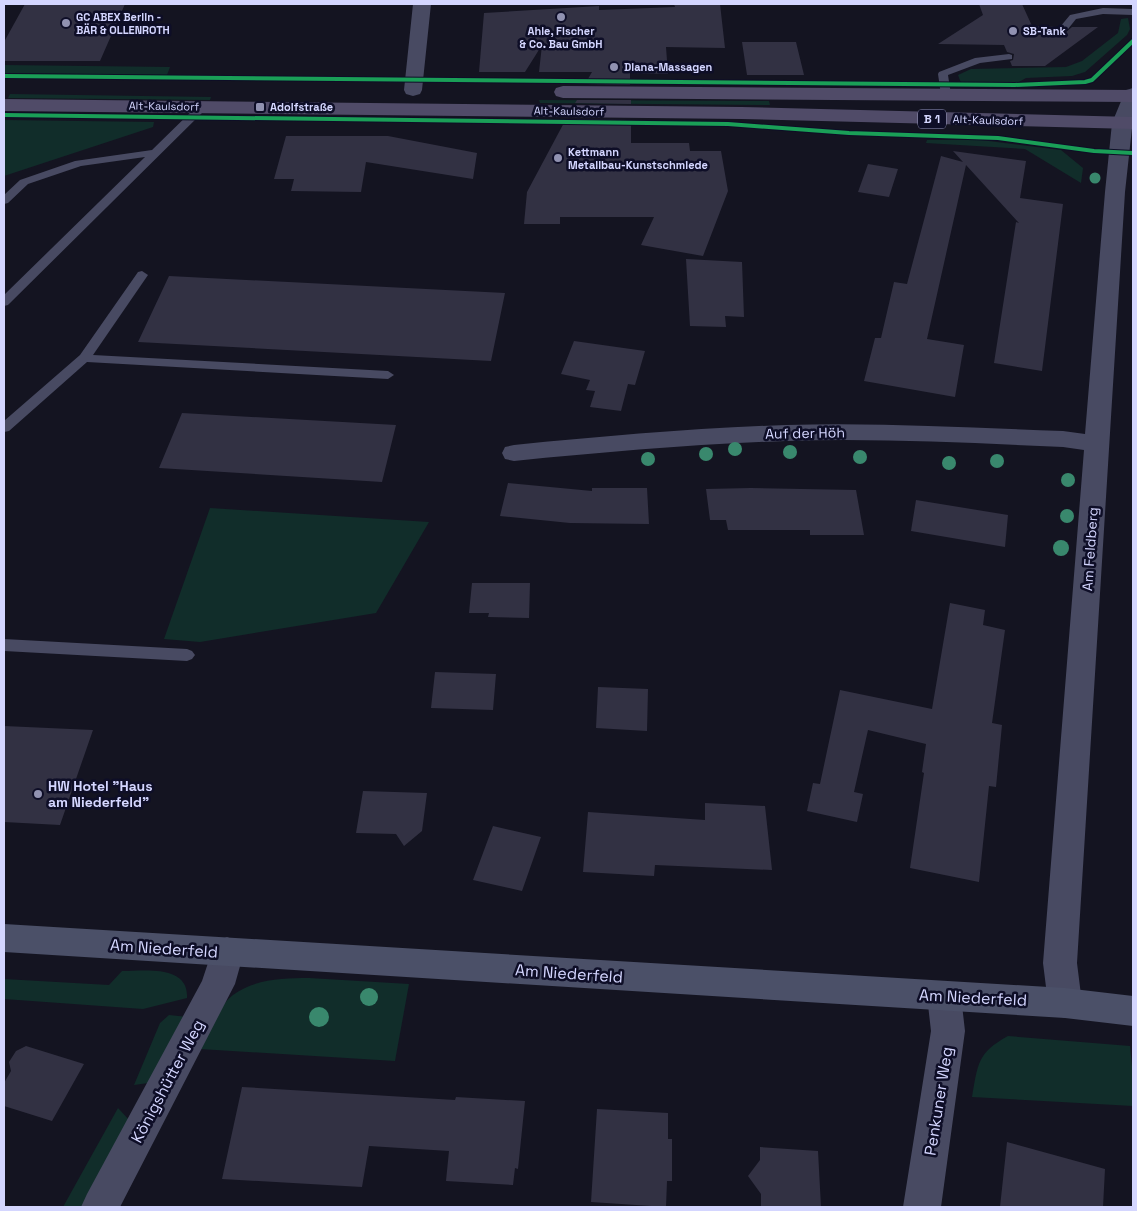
<svg xmlns="http://www.w3.org/2000/svg" width="1137" height="1211" viewBox="0 0 1137 1211" font-family="'Space Grotesk',sans-serif">
<style>
.green{fill:#112d2a}
.building{fill:#323143}
.lines{fill:none;stroke-linecap:round;stroke-linejoin:round}
.lane{fill:#484a62;fill-rule:evenodd}
.street{fill:#484a62;fill-rule:evenodd}
.secondary{fill:#4b5068;fill-rule:evenodd}
.primary{fill:#504b68;fill-rule:evenodd}
.cycleway-casing{stroke:#0e0e27;stroke-width:6}
.cycleway{stroke:#1a9f57;stroke-width:4}
.tree{fill:#39886d}
.poi-dot{fill:#9192b1;stroke:#0e0e27;stroke-width:2}
.labels{text-anchor:middle;stroke-width:5;stroke-linejoin:round;paint-order:stroke}
.far-poi-label{font-size:11px;font-weight:bold;fill:#d4d6ff;stroke:#0e0e27;text-anchor:start}
.far-street-label{font-size:11px;fill:#d4d6ff;stroke:#0e0e27}
.shield{fill:#0e0e27;stroke:#999abe;stroke-width:1}
.shield-label{font-size:12px;font-weight:bold;fill:#d4d6ff}
.street-label{font-size:14px;fill:#d4d6ff;stroke:#0e0e27}
.poi-label{font-size:14px;font-weight:bold;fill:#d4d6ff;stroke:#0e0e27;text-anchor:start}
.near-street-label{font-size:16px;fill:#d4d6ff;stroke:#0e0e27}
</style>
<rect width="100%" height="100%" fill="#141421"/>
<path class="green" d="M1128 18 1130 29 1127 35 1085 72 1072 76 1026 78 1017 83H961L958 75 971 69 1066 67 1082 61 1118 33 1121 19Z
M4 65 170 67 167 75 4 73Z
M10 94 211 97 210 100 8 98Z
M539 100 769 101 770 105 540 103Z
M4 120 154 122 153 127 4 176Z
M927 140H981L1061 150 1083 168 1081 183 1025 149 926 143Z
M210 508 429 522 376 613 200 642 164 639Z
M122 971C144 971 189 964 187 998L143 1009 4 999V979L109 985Z
M309 978 409 984 395 1061 200 1049C208 1034 219 1005 233 995 254 979 284 978 309 978Z
M169 1015 188 1017 148 1083 134 1085 160 1023Z
M1008 1036 1130 1046 1133 1076V1106L972 1097C978 1064 977 1053 1008 1036Z
M118 1108 130 1121 84 1207H63Z"/>
<path class="building" d="M25 4H125L100 61H4V42Z
M674 4H720L725 48 666 47 668 74 630 73V85L585 84 592 72H539L542 45 525 72H479L484 13 599 6V10L675 7Z
M979 4H1022L1032 26 1058 27 1066 32 1072 27H1098L1045 66H1012L1010 61 1013 60 1014 54 1007 52 1004 45 938 44 983 15Z
M742 42H796L804 75H747Z
M577 100H631V104L575 103Z
M566 119 631 120V143H689L690 151H721L728 191 703 256 641 245 654 217H560V224H524L527 192Z
M286 136H388L477 153 473 179 366 162 361 192 291 191 294 179H274Z
M953 151 1026 161 1020 198 1063 204 1042 371 994 363 1016 222 1019 223 966 165 927 339 964 345 955 397 864 381 875 338H881L894 282 907 284 941 156 963 162Z
M868 164 898 169 889 197 858 192Z
M686 259 742 262 744 317 725 316 726 327 690 326Z
M169 276 505 293 491 361 138 342Z
M574 341 645 351 635 385 628 384 621 411 590 407 595 391 586 390 590 380 561 374Z
M182 413 396 425 382 482 159 468Z
M508 483 592 491V488H647L649 524 570 523 500 516Z
M751 488 856 490 864 535H810V530H728L726 520H710L706 489Z
M916 500 1008 515 1005 547 911 531Z
M472 583H530L529 618 488 617 489 613H469Z
M950 603 985 610 983 625 1005 630 992 723 1002 725 996 787 989 786 979 882 910 868 924 773 922 772 926 744 868 730 854 792 863 794 857 822 807 811 813 783 820 784 840 690 932 709Z
M435 672 496 674 493 710 431 708Z
M598 687 648 689 647 731 596 728Z
M4 726 93 730 60 825 4 822Z
M363 791 427 793 422 831 404 846 396 834 356 833Z
M705 803 765 806 772 870 655 865 654 876 583 872 588 812 705 820Z
M493 826 541 837 522 891 473 880Z
M26 1046 84 1064 52 1121 4 1106V1083L11 1071 9 1062 16 1051Z
M242 1087 455 1100 456 1097 525 1101 518 1169 515 1168 513 1185 446 1181 449 1151 369 1146 362 1187 222 1179Z
M597 1109 668 1113V1139H672V1181H667L666 1207 591 1202Z
M1007 1142 1105 1169 1103 1207H1000Z
M760 1147 818 1151 821 1207H761V1194L748 1176 760 1160Z"/>
<g class="lines">
<path class="lane" d="M1103 8 1133 9V15L1103 14 1076 19 1068 29 1065 30 1060 27 1070 15Z
M1009 54 1012 55V59L980 63 948 75 951 95 946 98 941 95 938 74 939 72 975 58Z
M202 104 207 107 206 109 8 305 4 306V295L145 157 81 166 28 184 8 203 4 204V195L20 180 75 161 152 150 198 105Z
M142 271 148 275 93 355 388 371 394 375 388 379 87 362 9 431 4 432V421L80 355 138 272Z
M4 639 187 649 192 651 195 655 192 659 187 661 4 651Z"/>
<path class="street" d="M413 4H431L422 90 420 94 413 96 406 94 404 90Z
M1133 88V119L1125 192 1077 963 1082 1003 1077 1014 1065 1018 1053 1014 1048 1003 1043 963 1084 450 1063 447C971 443 878 438 786 441 695 444 605 452 514 461L505 459 502 453 505 447 514 445C605 436 695 428 786 425 878 422 971 428 1063 431L1085 434 1105 192 1112 123 1124 94 1126 90Z
M227 937 239 942 244 952 235 984 120 1207H81L87 1194 202 981 215 942Z
M944 981 956 985 961 996 965 1031 941 1207H903L931 1031 927 996 932 985Z"/>
<path class="secondary" d="M4 924 1065 988 1133 996V1026L1065 1018 4 952Z"/>
<path class="primary" d="M563 86 1133 90V102L563 98 556 96 554 92 556 88Z
M4 99 741 107 1133 117V129L741 119 4 111Z"/>
<defs>
<path id="cycleway" d="M4 76 1015 85 1085 82 1092 80 1133 41
M4 115 728 124 849 133 998 138 1094 151 1133 153"/>
</defs>
<use href="#cycleway" class="cycleway-casing"/>
<use href="#cycleway" class="cycleway"/>
</g>
<g class="tree">
<circle cx="1095" cy="178" r="5.5"/>
<circle cx="735" cy="449" r="7"/>
<circle cx="790" cy="452" r="7"/>
<circle cx="706" cy="454" r="7"/>
<circle cx="860" cy="457" r="7"/>
<circle cx="648" cy="459" r="7"/>
<circle cx="997" cy="461" r="7"/>
<circle cx="949" cy="463" r="7"/>
<circle cx="1068" cy="480" r="7"/>
<circle cx="1067" cy="516" r="7"/>
<circle cx="1061" cy="548" r="8"/>
<circle cx="369" cy="997" r="9"/>
<circle cx="319" cy="1017" r="10"/>
</g>
<g class="poi-dot">
<circle cx="561" cy="17" r="5"/>
<circle cx="66" cy="23" r="5"/>
<circle cx="1013" cy="31" r="5"/>
<circle cx="614" cy="67" r="5"/>
<rect x="255" y="102" width="10" height="10" rx="2.5"/>
<circle cx="558" cy="158" r="5"/>
<circle cx="38" cy="794" r="5"/>
</g>
<g class="labels">
<g class="far-poi-label">
<text x="76" y="21">GC ABEX Berlin -<tspan x="76" dy="13">BÄR &amp; OLLENROTH</tspan></text>
<text x="561" y="35" text-anchor="middle">Ahle, Fischer<tspan x="561" dy="13">&amp; Co. Bau GmbH</tspan></text>
<text x="1023" y="35">SB-Tank</text>
<text x="624" y="71">Diana-Massagen</text>
<text x="270" y="111">Adolfstraße</text>
<text x="568" y="156">Kettmann<tspan x="568" dy="13">Metallbau-Kunstschmiede</tspan></text>
</g>
<g class="far-street-label">
<text transform="translate(164 106) rotate(1)" y="4">Alt-Kaulsdorf</text>
<text transform="translate(569 111) rotate(1)" y="4">Alt-Kaulsdorf</text>
<text transform="translate(988 120) rotate(2)" y="4">Alt-Kaulsdorf</text>
</g>
<rect class="shield" x="918" y="109.5" width="28" height="19" rx="4"/>
<g class="shield-label">
<text x="932" y="123">B 1</text>
</g>
<g class="street-label">
<text transform="translate(805 433) rotate(-1)" y="5">Auf der Höh</text>
<text transform="translate(1090 549) rotate(-86)" y="5">Am Feldberg</text>
</g>
<g class="poi-label">
<text x="48" y="791">HW Hotel "Haus<tspan x="48" dy="16">am Niederfeld"</tspan></text>
</g>
<g class="near-street-label">
<text transform="translate(164 948) rotate(4)" y="6">Am Niederfeld</text>
<text transform="translate(569 973) rotate(4)" y="6">Am Niederfeld</text>
<text transform="translate(973 997) rotate(3)" y="6">Am Niederfeld</text>
<text transform="translate(167 1081) rotate(-62)" y="6">Königshütter Weg</text>
<text transform="translate(938 1101) rotate(-81)" y="6">Penkuner Weg</text>
</g>
</g>
<rect width="1137" height="1211" fill="none" stroke="#d4d6ff" stroke-width="10"/>
</svg>
